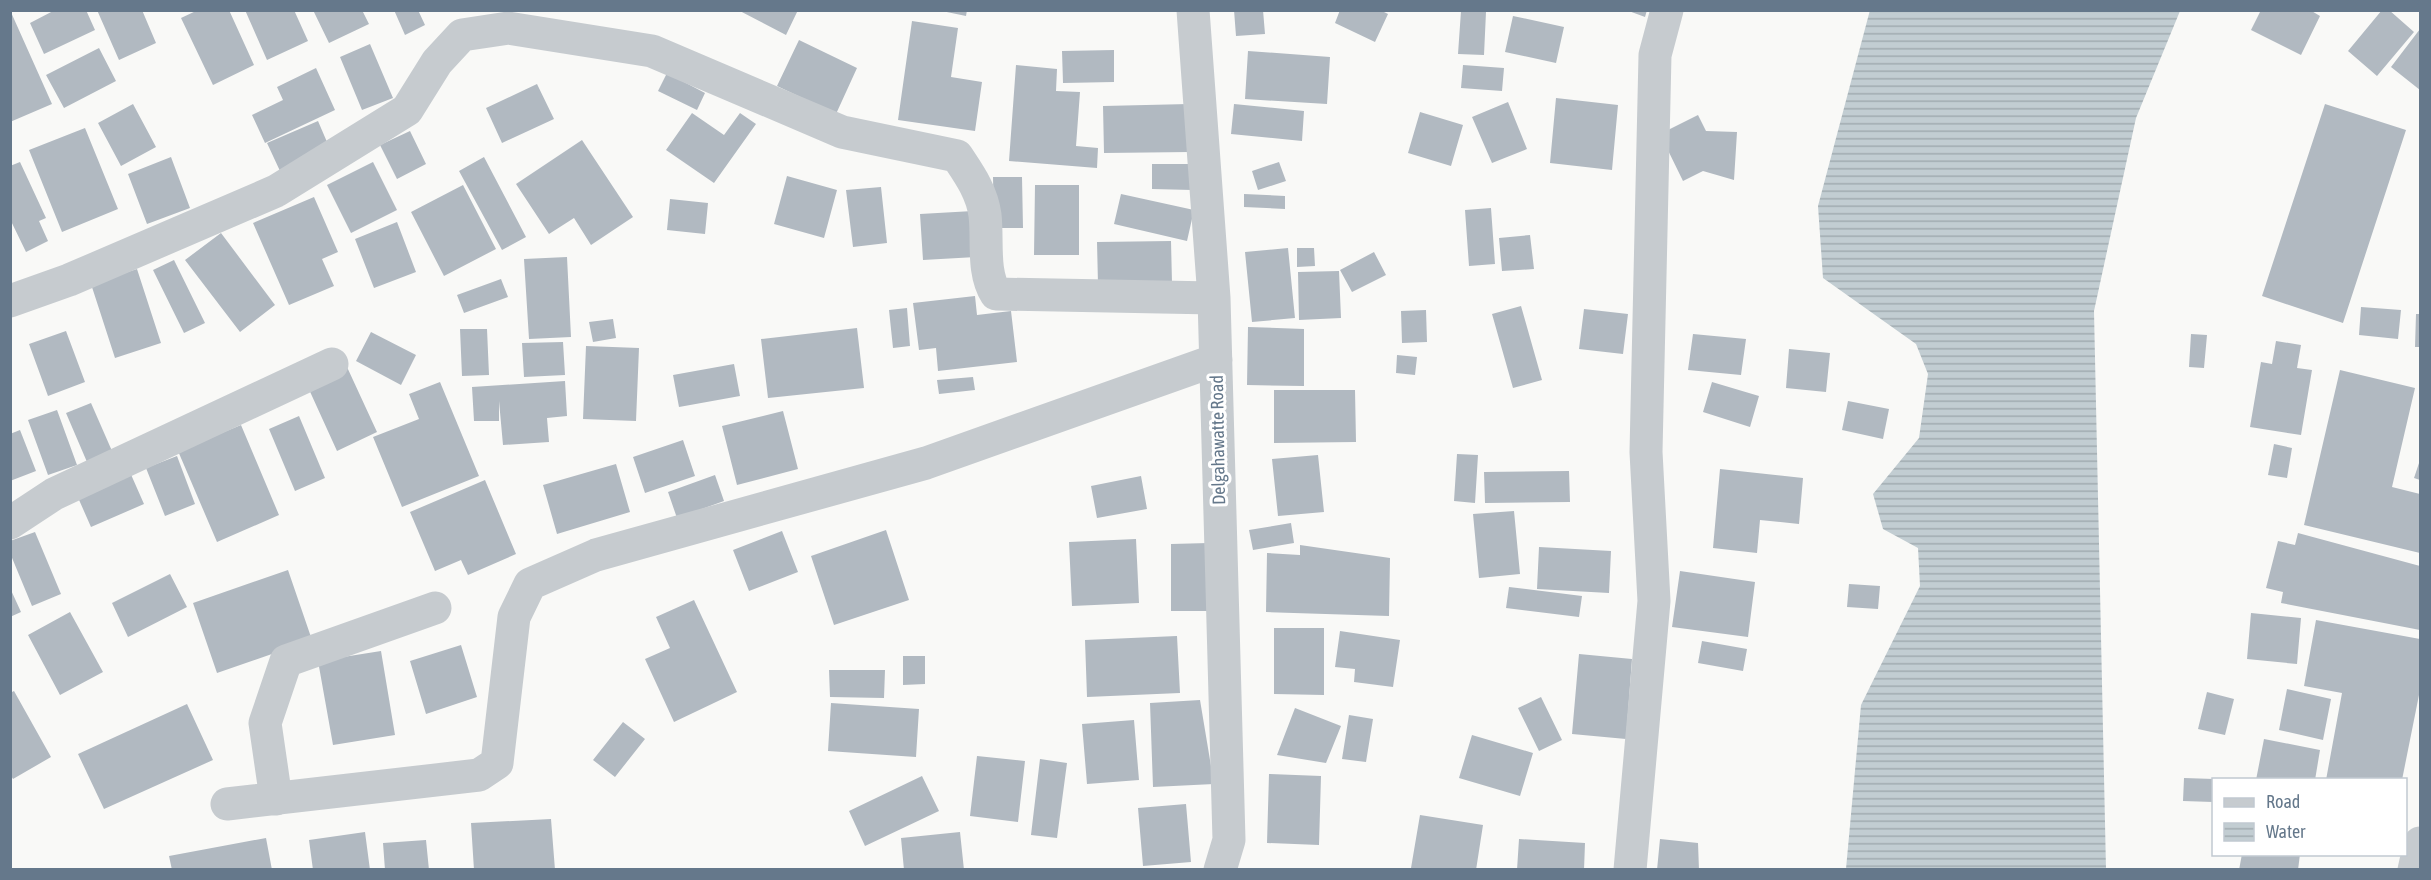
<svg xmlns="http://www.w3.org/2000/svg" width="2431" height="880" viewBox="0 0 2431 880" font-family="'Asap Condensed',sans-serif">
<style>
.water{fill:url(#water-rules)}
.building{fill:#b1b9c1}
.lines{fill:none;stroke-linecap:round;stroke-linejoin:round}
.minor{stroke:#c6cbcf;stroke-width:33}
.labels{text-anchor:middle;stroke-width:6;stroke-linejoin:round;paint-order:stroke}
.street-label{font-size:18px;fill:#65788b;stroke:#fff}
</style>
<defs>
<pattern id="water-rules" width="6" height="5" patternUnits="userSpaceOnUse" patternTransform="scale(1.5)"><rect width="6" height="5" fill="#c2cdd2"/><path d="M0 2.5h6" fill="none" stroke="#a1abb0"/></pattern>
</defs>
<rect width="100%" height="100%" fill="#f9f9f7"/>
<path class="water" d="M1870 10 2180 11 2136 118 2094 311 2106 869H1846L1861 705 1920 586 1918 548 1883 529 1873 494 1919 438 1928 374 1916 344 1823 278 1818 206Z"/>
<path class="building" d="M10 10 52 104 10 122Z
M55 10H86L95 30 44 54 30 23Z
M97 10H142L156 43 119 60Z
M198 10H229L254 65 213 85 181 18Z
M245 10H294L308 41 267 60Z
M313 10H362L369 24 329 43Z
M394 10H418L425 25 405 35Z
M738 10H798L786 35Z
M937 10H967L966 16Z
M1234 10H1263L1265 34 1236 36Z
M1340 10H1380L1388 14 1375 42 1335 23Z
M1626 10H1647L1645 17Z
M2261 10H2310L2320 16 2301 55 2251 30Z
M2382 10H2389L2414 32 2377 76 2348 51Z
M1461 11 1486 12 1484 55 1458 54Z
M1513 16 1564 27 1556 63 1505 52Z
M912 21 958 28 951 77 982 82 975 131 898 120Z
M2420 29V90L2391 67Z
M799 40 857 68 836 114 777 86Z
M370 44 393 98 362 110 340 57Z
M99 48 116 81 64 108 46 75Z
M1114 50V82L1063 83 1062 51Z
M1248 51 1330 57 1327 104 1245 99Z
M1016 65 1057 69 1056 91 1080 92 1076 146 1098 148 1097 168 1009 161Z
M1463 65 1504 68 1502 91 1461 88Z
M316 68 335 110 265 143 252 115 283 100 277 87Z
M667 73 705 93 697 110 658 91Z
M537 84 554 119 502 143 486 108Z
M1556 98 1618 105 1612 170 1550 163Z
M1508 102 1527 149 1492 163 1472 117Z
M133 104 156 147 121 166 98 123Z
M1189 104 1190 152 1104 153 1103 106Z
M1234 104 1304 111 1302 141 1231 134Z
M2325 104 2406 130 2343 323 2262 296Z
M1420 112 1463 125 1451 166 1408 153Z
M692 113 724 135 740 113 756 124 714 183 666 150Z
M1698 115 1706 131 1737 132 1734 180 1703 171 1683 181 1660 134Z
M318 121 330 149 280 171 267 143Z
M85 128 118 209 62 232 29 150Z
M410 131 426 164 397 179 380 145Z
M582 140 633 217 591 245 574 218 549 234 516 184Z
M171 157 190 208 147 224 128 174Z
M484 157 526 237 502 250 459 171Z
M20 162 46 218 39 221 48 241 26 252 10 219V166Z
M373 162 397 210 351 233 327 185Z
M1279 162 1286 181 1258 190 1252 171Z
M1152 164H1192V190L1152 189Z
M787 176 837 190 824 238 774 224Z
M993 177H1022L1023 228H994Z
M463 185 496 249 444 276 411 212Z
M1035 185H1079V255H1034Z
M881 187 887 243 853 247 846 190Z
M1121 194 1194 210 1187 241 1114 224Z
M1244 194 1285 196V209L1244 207Z
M314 197 338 252 322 259 334 286 289 305 253 223Z
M670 199 708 203 705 234 667 230Z
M1491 208 1495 264 1469 266 1465 210Z
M973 211 976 257 923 260 920 214Z
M397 222 416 272 374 288 355 239Z
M221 233 275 305 240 332 185 260Z
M1530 235 1534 269 1502 271 1499 238Z
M1171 241 1172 283 1098 284 1097 242Z
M1288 248 1295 318 1252 322 1245 252Z
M1297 248H1314L1315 266 1297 267Z
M1374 252 1386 275 1352 292 1340 270Z
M567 257 571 337 529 339 524 259Z
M174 260 205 323 184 333 153 270Z
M137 269 161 343 115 358 91 284Z
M1339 271 1341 318 1299 320 1298 272Z
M501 279 508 297 464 313 457 295Z
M975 296 977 315 1011 311 1017 362 938 371 936 348 919 350 913 303Z
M1521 306 1542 380 1513 388 1492 314Z
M2361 307 2401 310 2398 339 2359 335Z
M907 308 910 346 893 348 889 310Z
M1584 309 1628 314 1623 354 1579 349Z
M1426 310 1427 342 1402 343 1401 311Z
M2416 314H2420V347H2415Z
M613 319 616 338 593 342 589 322Z
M1248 327 1304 329V386L1247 385Z
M857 328 864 388 768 398 761 339Z
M460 329H487L489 375 462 376Z
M66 331 85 382 48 396 29 344Z
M371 332 416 355 401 385 356 361Z
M1693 334 1746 339 1741 375 1688 370Z
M2191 334 2207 335 2204 368 2189 367Z
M2276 341 2301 345 2297 368 2312 370 2301 435 2250 427 2261 362 2272 364Z
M563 342 565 375 524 377 522 343Z
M586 346 639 348 636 421 583 419Z
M1789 349 1830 353 1826 392 1786 388Z
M1397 355 1417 357 1415 375 1396 373Z
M734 364 740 396 679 407 673 375Z
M347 367 377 432 337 451 307 385Z
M2340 370 2415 388 2392 487 2420 494V553L2304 525Z
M973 377 975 390 939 394 937 380Z
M565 381 567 416 547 418 549 442 503 445 499 401V421H474L472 387Z
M440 382 479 476 402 507 373 437 419 419 409 394Z
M1712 382 1759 396 1750 427 1703 412Z
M1274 390H1355L1356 442 1274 443Z
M1848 401 1889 409 1883 439 1842 430Z
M91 403 112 451 87 462 66 413Z
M57 410 77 465 48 475 28 420Z
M783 411 798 469 737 485 722 426Z
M299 416 325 478 295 491 269 429Z
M241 425 279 515 217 542 178 451Z
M20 430 36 471 10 481V434Z
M683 440 695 476 645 493 633 457Z
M2274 444 2292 448 2287 478 2268 475Z
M1457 454 1478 455 1475 503 1454 501Z
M1318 455 1324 512 1278 516 1272 459Z
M177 456 195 504 165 516 146 468Z
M2420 460V480L2414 478Z
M616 464 630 512 557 534 543 485Z
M1720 469 1803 478 1799 524 1760 520 1757 553 1713 548Z
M129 470 144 504 91 527 76 493Z
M1569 471 1570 502 1485 503 1484 472Z
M715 475 724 501 677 518 668 492Z
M1141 476 1147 509 1097 518 1091 486Z
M485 480 516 554 468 575 461 560 435 571 410 512Z
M1514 511 1520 574 1479 578 1473 514Z
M1291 523 1294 543 1253 550 1249 530Z
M886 530 909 600 834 625 811 556Z
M782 531 798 572 749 591 733 550Z
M35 532 61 594 32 606 10 553V541Z
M2298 533 2420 566V630L2281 603 2283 592 2266 588 2278 541 2295 545Z
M1136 539 1139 603 1072 606 1069 542Z
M1209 543V611H1171V544Z
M1300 545 1390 558 1389 616 1266 612 1267 553 1300 555Z
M1539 547 1611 551 1609 593 1537 589Z
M288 570 312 640 217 673 193 603Z
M1680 571 1755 582 1748 637 1672 627Z
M170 574 187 607 128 637 112 603Z
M1849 584 1880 586 1878 609 1847 607Z
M1509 587 1582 596 1579 617 1506 608Z
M10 588 21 612 10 617Z
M694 600 737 692 674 722 645 659 670 648 656 617Z
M70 612 103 672 60 695 28 635Z
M2251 613 2301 618 2297 664 2247 659Z
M2316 620 2420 639V690L2402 780H2326L2342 693 2304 686Z
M1274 628H1324V695L1274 694Z
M1340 631 1400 640 1393 687 1354 682 1355 669 1335 667Z
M1177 636 1180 693 1087 697 1085 640Z
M1702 641 1747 649 1743 671 1698 663Z
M461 645 477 697 426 714 410 661Z
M381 651 395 735 333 745 318 661Z
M1579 654 1632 659 1626 739 1572 734Z
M903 656H925V684L903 685Z
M829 670H885L884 698 830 697Z
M2287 689 2331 699 2323 740 2279 730Z
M14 691 51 757 13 779 10 774V693Z
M2207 692 2234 699 2225 735 2198 729Z
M1541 697 1562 740 1539 751 1518 708Z
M1200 700 1214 784 1153 787 1150 703Z
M831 703 919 709 916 757 828 751Z
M187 704 213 760 104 809 78 754Z
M1295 708 1341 726 1326 763 1277 755Z
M1349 715 1373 719 1366 762 1342 759Z
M1134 720 1139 780 1087 784 1082 724Z
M623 722 645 739 615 777 593 760Z
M1472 735 1533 753 1520 796 1459 778Z
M2264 739 2320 750 2315 780H2256Z
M977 756 1025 761 1018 822 970 816Z
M1040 759 1067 763 1057 838 1031 835Z
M1269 774 1321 776 1319 845 1267 843Z
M922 776 939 811 865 846 849 811Z
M2184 778 2214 779 2213 802 2183 801Z
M1186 804 1191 862 1143 866 1138 808Z
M1420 815 1483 825 1476 870 1411 868Z
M551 819 555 870H474L471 823Z
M365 832 370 870H313L309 840Z
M960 832 964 870H904L901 838Z
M266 838 272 870H172L169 856Z
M1519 839 1585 843 1584 870H1517Z
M1660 839 1698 843 1699 870H1657Z
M426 840 429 870H385L383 843Z
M2242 854H2300L2298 870H2239Z"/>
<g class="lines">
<path class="minor" d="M1193 10 1214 298 1229 840 1220 870
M10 301 69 280 276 191 407 110 437 62 462 35 508 28 652 51 842 132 957 156C969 174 982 192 985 215 988 241 982 272 996 294L1214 298
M10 523 54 494 332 364
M276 799 265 723 286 661 435 608
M227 804 479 775 497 763 514 617 530 584 596 555 926 463 1216 360
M1630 870 1654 601 1646 452 1655 55 1667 10
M2414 870 2420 843"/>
</g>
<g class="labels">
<g class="street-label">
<text transform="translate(1218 440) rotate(-91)" y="6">Delgahawatte Road</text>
</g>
</g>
<rect width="2431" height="880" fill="none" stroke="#65788b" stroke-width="24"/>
<rect x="2212" y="778" width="195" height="78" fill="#ffffff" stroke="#c1c9d1" stroke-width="1.5"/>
<rect x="2224" y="798" width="30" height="9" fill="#c6cbcf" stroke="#c1c9d1" stroke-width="1.5"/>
<text x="2266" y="808" font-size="18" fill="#65788b">Road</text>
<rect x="2224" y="823" width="30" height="18" fill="url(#water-rules)" stroke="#c1c9d1" stroke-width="1.5"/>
<text x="2266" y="838" font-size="18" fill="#65788b">Water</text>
</svg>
